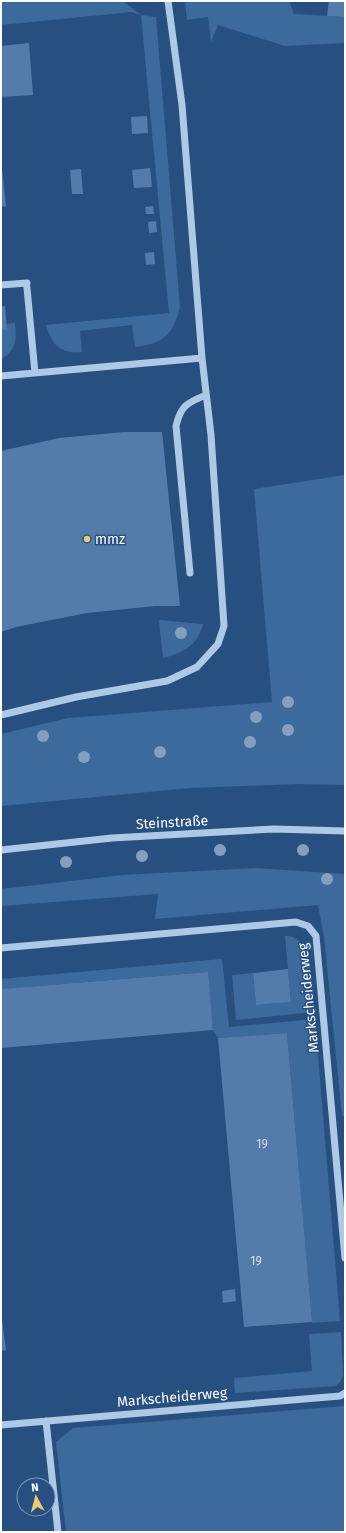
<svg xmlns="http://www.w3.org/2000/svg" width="346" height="1533" viewBox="0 0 346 1533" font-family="'Fira Sans',sans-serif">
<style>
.green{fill:#3c6a9d}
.building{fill:#547caa}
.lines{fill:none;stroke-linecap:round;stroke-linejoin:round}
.minor{stroke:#aec9e6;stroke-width:7}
.tree{fill:#84a0c0}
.poi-dot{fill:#eec874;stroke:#275080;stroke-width:1.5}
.labels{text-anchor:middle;stroke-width:3;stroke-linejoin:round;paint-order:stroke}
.number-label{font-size:12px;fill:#d4deea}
.poi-label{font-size:14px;fill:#fff;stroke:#275080;text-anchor:start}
.street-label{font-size:14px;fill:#fff;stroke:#275080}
</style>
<rect width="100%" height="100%" fill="#275080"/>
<path class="green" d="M1 1H123L141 15 156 17 180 307C173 335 163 344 135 347L132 325 80 331 82 352C60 354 52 345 46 325L169 313 141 15 131 12 1 25Z
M185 1H289L294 14 345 17V43L285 46 218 25 211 42 208 17 187 20Z
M15 323C17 339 16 351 1 359V330L7 329V324Z
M345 475V785L299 784 190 788 1 806V734L68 718 272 702 254 489Z
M159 621V620L203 624C198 645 183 653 163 658Z
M255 868 345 874V1116H342L324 937 318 905 155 919 158 894 1 906V889L123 875Z
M285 936C316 935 312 991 314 1012L236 1020 232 975 253 973 256 1005 291 1002Z
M222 959 229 1027 315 1019 340 1321 312 1323 287 1033 218 1038 213 1030 207 972 1 989V979Z
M341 1332 343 1376 340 1382 336 1386 235 1393 234 1378 312 1371 309 1334Z
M344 1406 345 1532H66L56 1442 73 1428Z"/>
<path class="building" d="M329 1H345V17L327 16Z
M29 43 33 95 1 97V46Z
M147 116 148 133 132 134 131 117Z
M1 160 6 206 1 207Z
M150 168 152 187 134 188 132 170Z
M81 169 83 194H72L70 170Z
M153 206 154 214H146L145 207Z
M156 221 157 232 149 233 148 222Z
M154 252 155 264 146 265 145 253Z
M5 306 7 330H1V307Z
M124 432H162L180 606H155L87 613 16 627 1 632V451L59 438Z
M288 969 291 1002 256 1005 253 973Z
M208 972 213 1030 1 1048V989Z
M287 1033 312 1322 244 1327 218 1038Z
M235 1289 236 1301 223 1303 222 1291Z
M1 1311 6 1350 1 1351Z"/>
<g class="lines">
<path class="minor" d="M168 1 182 105 202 358
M1 285 27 283
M27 288 35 373
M1 376 202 358 211 435 224 626 218 644 197 667 167 681 76 697 1 715
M190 573 176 426C181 405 187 403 206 395
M1 850 112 838 274 829 345 831
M1 948 296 922 308 926 316 936 345 1258
M46 1421 58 1532
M1 1425 340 1396 345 1393"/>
</g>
<g class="tree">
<circle cx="181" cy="633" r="6"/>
<circle cx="288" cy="702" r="6"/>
<circle cx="256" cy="717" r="6"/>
<circle cx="288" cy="730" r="6"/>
<circle cx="43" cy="736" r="6"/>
<circle cx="250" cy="742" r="6"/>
<circle cx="160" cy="752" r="6"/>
<circle cx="84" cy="757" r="6"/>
<circle cx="220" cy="850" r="6"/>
<circle cx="303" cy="850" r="6"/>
<circle cx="142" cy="856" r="6"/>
<circle cx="66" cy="862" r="6"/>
<circle cx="327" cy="879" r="6"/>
</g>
<circle class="poi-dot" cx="87" cy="539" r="4"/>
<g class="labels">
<g class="number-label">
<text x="262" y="1148">19</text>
<text x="256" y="1265">19</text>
</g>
<g class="poi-label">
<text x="95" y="544">mmz</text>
</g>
<g class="street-label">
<text transform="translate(172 822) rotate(-3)" y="5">Steinstraße</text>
<text transform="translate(308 998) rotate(-96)" y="5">Markscheiderweg</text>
<text transform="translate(172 1397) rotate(-5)" y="5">Markscheiderweg</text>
</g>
</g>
<rect width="346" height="1533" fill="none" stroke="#ffffff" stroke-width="4"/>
<g transform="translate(36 1497) rotate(353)"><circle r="19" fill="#275080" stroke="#7d96b3"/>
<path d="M0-3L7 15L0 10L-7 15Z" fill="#eec874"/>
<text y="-6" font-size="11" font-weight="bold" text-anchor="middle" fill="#ffffff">N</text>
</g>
</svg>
